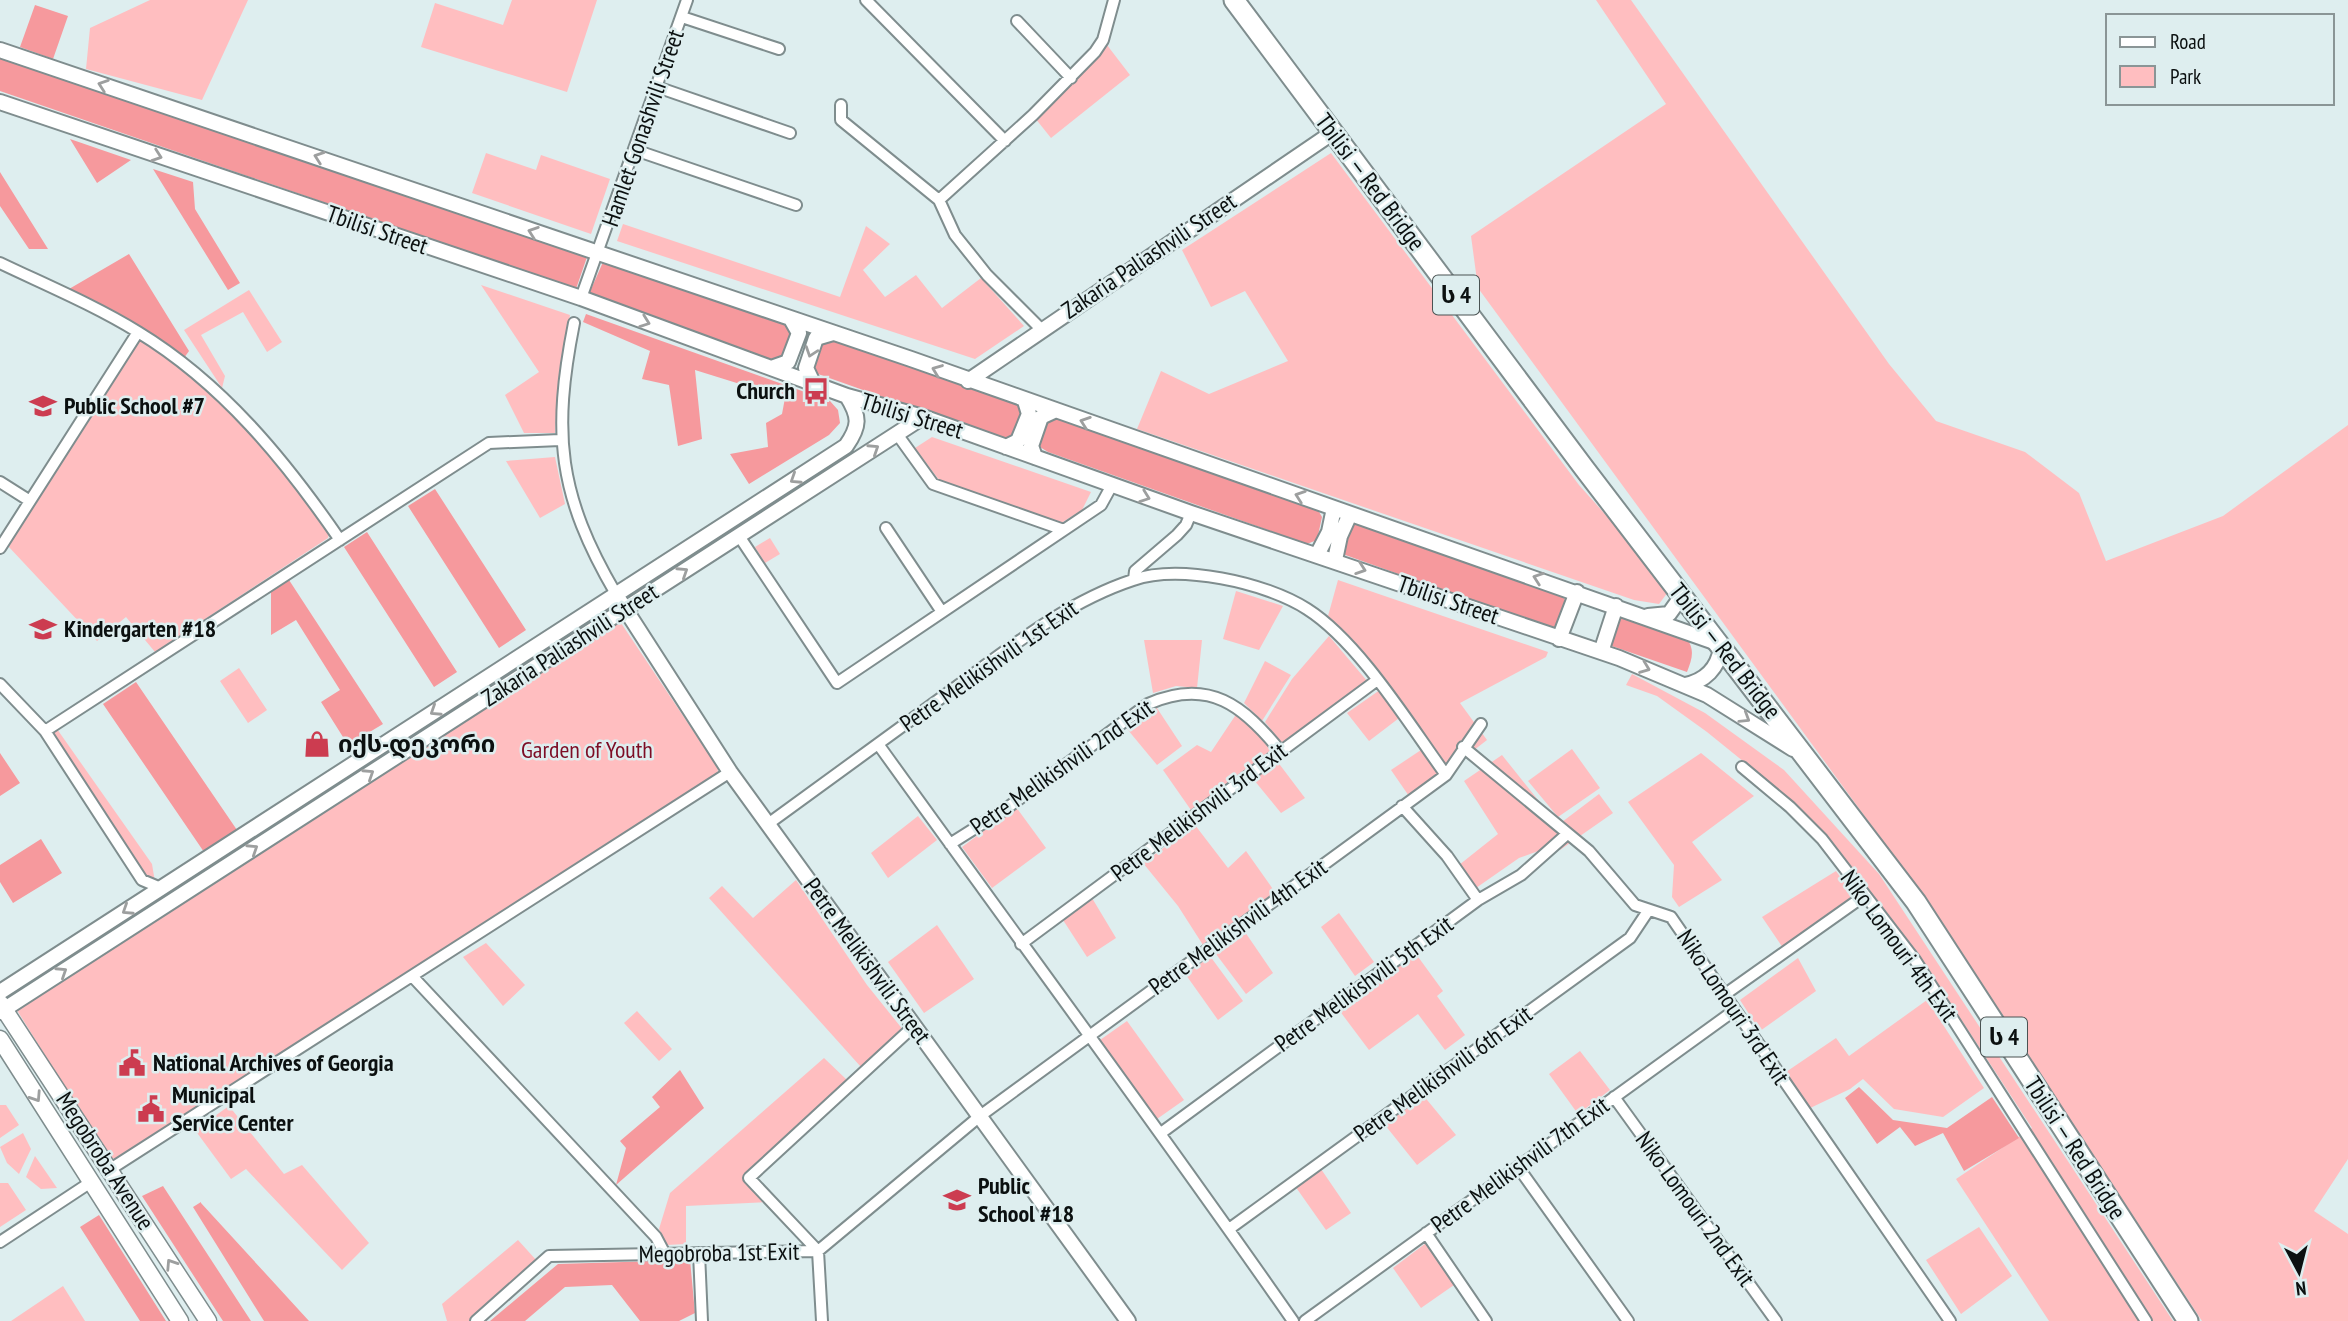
<svg xmlns="http://www.w3.org/2000/svg" width="2348" height="1321" viewBox="0 0 2348 1321" font-family="'PT Sans Narrow','Noto Sans Georgian',sans-serif">
<style>
.green{fill:#ffbec0}
.forest{fill:#f6999d}
.lines{fill:none;stroke-linecap:round;stroke-linejoin:round}
.street-casing{stroke:#7f8d8e;stroke-width:14}
.secondary-casing{stroke:#7f8d8e;stroke-width:18}
.primary-casing{stroke:#7f8d8e;stroke-width:19}
.highway-casing{stroke:#7f8d8e;stroke-width:23}
.street{stroke:#fff;stroke-width:10}
.secondary{stroke:#fff;stroke-width:14}
.primary{stroke:#fff;stroke-width:16}
.highway{stroke:#fff;stroke-width:19}
.oneway{stroke:#9d9f9f}
.labels{text-anchor:middle;stroke-width:5;stroke-linejoin:round;paint-order:stroke}
.shield{fill:#deeeef;stroke:#4a5353;stroke-width:2}
.shield-label{font-size:23px;font-weight:bold;fill:#0b1010}
.street-label{font-size:24px;fill:#0b1010;stroke:#deeeef}
.poi-label{font-size:24px;font-weight:bold;fill:#0b1010;stroke:#deeeef;text-anchor:start}
.park-label{font-size:24px;fill:#7d0d25;stroke:#deeeef}
</style>
<rect width="100%" height="100%" fill="#deeeef"/>
<path class="green" d="M150 0H248L202 100 86 69 90 28Z
M512 0H597L567 92 421 47 435 3 503 25Z
M1596 0H1631L1889 364 1936 421 2025 452 2079 493 2106 561 2223 516 2348 425V1159L2314 1211 2348 1234V1321H2202L1915 885 1478 288 1471 236 1666 104Z
M1107 45 1130 75 1051 138 1035 118Z
M486 153 536 170 541 155 610 179 591 234 472 193Z
M1331 153 1579 485 1662 578 1668 592 1659 604 1634 600 1137 429 1161 371 1209 394 1288 361 1245 291 1211 307 1182 250Z
M623 224 840 297 866 226 890 244 863 270 885 297 916 275 942 308 981 278 1024 326 975 359 617 241Z
M481 285 570 315 557 393 555 433H524L505 395 539 372Z
M249 290 282 342 267 352 243 312 201 335 225 376 222 388 184 330Z
M138 339 171 360 248 429 330 530 328 538 155 652 126 617 97 641 8 546Z
M932 437 1091 492 1082 510 1058 525 942 484 915 448Z
M555 457 565 504 540 518 506 461Z
M770 538 780 554 765 563 755 547Z
M1338 580 1548 652 1546 657 1460 703 1487 740 1411 799 1391 770 1430 744 1407 712 1369 741 1347 713 1387 685 1328 616Z
M1236 591 1283 606 1259 650 1223 639Z
M614 622 621 623 718 768 717 777 116 1159 108 1157 15 1007Z
M1329 636 1368 682 1282 743 1265 722 1292 679Z
M1144 640H1202L1197 688 1176 686 1153 693Z
M1265 661 1291 675 1262 721 1244 703Z
M239 668 267 710 248 723 220 681Z
M1632 674 1705 713 1784 770 1879 874 2173 1321H2049L1956 1179 2032 1128 1917 952 1827 835 1796 804 1707 732 1657 696 1626 685Z
M1153 702 1182 746 1157 765 1123 724Z
M1237 713 1272 750 1193 813 1163 770 1197 745 1211 752Z
M57 729 152 864 155 882 141 873 49 734Z
M1572 749 1600 788 1558 817 1528 781Z
M1701 753 1754 796 1692 842 1722 880 1679 907 1672 897 1674 865 1628 802Z
M1502 755 1558 825 1599 794 1613 813 1560 850H1541L1519 858 1476 888 1459 865 1498 834 1464 781Z
M1277 761 1305 798 1281 813 1254 780Z
M1016 807 1046 848 992 888 962 847Z
M918 816 937 840 888 878 871 853Z
M1195 825 1228 868 1246 851 1275 892 1203 945 1178 906 1143 863Z
M1836 871 1855 897 1783 948 1762 917Z
M796 880 867 985 904 1031 861 1067 709 898 722 886 753 918Z
M1092 898 1116 938 1087 957 1063 920Z
M1339 913 1374 962 1355 976 1321 927Z
M937 925 974 979 924 1013 888 962Z
M1245 932 1273 973 1246 994 1216 954Z
M486 943 525 985 503 1006 463 957Z
M1416 954 1443 991 1437 996 1465 1035 1445 1050 1418 1014 1369 1050 1339 1010Z
M1210 956 1243 1001 1218 1020 1186 975Z
M1798 958 1816 991 1760 1031 1740 1000Z
M1927 1000 1984 1088 1943 1117 1894 1109 1863 1079 1850 1089 1804 1111 1783 1074 1836 1038 1849 1056Z
M637 1011 672 1049 659 1061 624 1023Z
M1127 1021 1184 1100 1157 1119 1100 1040Z
M1580 1051 1610 1090 1578 1114 1549 1074Z
M824 1058 847 1080 743 1175 768 1202 686 1206V1244L667 1245 659 1229 670 1193Z
M1423 1095 1456 1135 1417 1165 1385 1125Z
M0 1105H6L19 1125 0 1138Z
M229 1106 284 1174 302 1165 369 1243 342 1270 246 1169 231 1179 195 1130Z
M23 1133 31 1149 19 1174 7 1163 0 1147Z
M35 1156 57 1188 41 1189 26 1177Z
M1321 1169 1351 1213 1326 1230 1295 1186Z
M0 1183H8L26 1210 0 1227Z
M1979 1227 2012 1276 1961 1314 1926 1260Z
M518 1240 537 1261 469 1321H447L442 1304Z
M1426 1243 1454 1285 1421 1308 1393 1268Z
M63 1286 85 1321H11Z"/>
<path class="forest" d="M35 5 68 16 53 59 20 47Z
M0 56 587 257 576 289 0 91Z
M70 139 131 160 97 183Z
M153 169 193 182 195 209 240 283 228 290Z
M0 172 48 249H29L0 206Z
M129 254 189 351 184 358 121 316 69 289Z
M603 262 786 325C797 339 789 355 773 361L589 294Z
M586 314 830 401 838 410 840 423 829 435 749 484 730 454 768 447 766 423 782 414 785 398 695 370 702 439 678 446 669 385 642 379 650 351 583 322Z
M833 341 1018 403 1023 413 1013 439 1004 440 818 374 813 366 821 342Z
M1054 417 1318 510 1322 517 1317 540 1307 544 1048 452 1040 447C1037 435 1043 422 1054 417Z
M435 489 526 630 499 648 408 506Z
M1351 518 1563 594 1565 601 1555 627 1549 628 1337 552Z
M367 532 457 672 434 687 344 547Z
M289 580 383 724 348 745 321 702 340 690 296 620 271 635V592Z
M1613 613 1687 639C1695 650 1692 659 1687 672L1606 644Z
M136 682 237 830 204 852 103 704Z
M0 753 20 783 0 796Z
M41 839 62 873 13 903 0 882V865Z
M680 1070 704 1108 616 1185 626 1148 620 1141 660 1107 652 1097Z
M1859 1087 1893 1120 1947 1128 1992 1097 2019 1138 1964 1171 1943 1133 1915 1146 1900 1127 1877 1144 1845 1098Z
M163 1186 251 1321H223L142 1196Z
M201 1202V1203L309 1321H264L193 1207Z
M99 1215 166 1321H140L80 1227Z
M690 1260 695 1313 679 1321H640L612 1285 565 1287 525 1321H490L558 1264Z"/>
<g class="lines">
<defs>
<path id="street" d="M866 0 1005 141
M682 17 779 49
M1017 21 1071 78
M657 87 790 133
M841 105V120L939 200 955 235 987 275 1041 329
M635 150 796 205
M939 200 1033 115 1095 52 1103 40 1114 0
M0 263C46 285 94 305 138 332 222 383 285 460 340 540
M581 298 687 0
M574 323C552 434 558 495 616 594
M897 434 933 484 1064 530
M0 482 30 501
M886 528 942 612
M739 536 837 683 1101 505 1112 485
M0 548 138 332
M1134 579 1135 571 1177 535 1186 525 1191 513
M0 684 45 731 142 880 161 888
M45 731 489 443 560 440
M878 744C1016 936 1158 1127 1293 1321
M1463 747 1589 851 1635 905 1671 917 1950 1321
M1742 767 1790 807 1822 839 1915 960 2146 1321
M1402 806 1447 856 1478 900
M768 824C829 779 891 735 952 690 1008 649 1066 602 1133 580 1179 564 1265 582 1307 609 1359 642 1409 724 1446 775
M950 844 1007 808 1148 704C1209 677 1244 706 1281 752
M1021 944 1376 681
M412 976 656 1237 665 1254
M1724 995 1864 896
M1614 1097 1776 1321
M1161 1133 1478 900 1521 875 1566 835
M1518 1167 1628 1321
M109 1170 730 772
M1229 1229 1630 938 1648 911
M1426 1233 1486 1321
M0 1242 91 1182
M699 1253 702 1321
M476 1321 549 1256 818 1251 980 1116 1446 775 1481 724
M822 1321 818 1251 749 1178 914 1026
M1305 1321 1735 1010"/>
<path id="secondary" d="M0 50 911 359 1717 643
M0 102 581 298 847 396 923 417 1191 513 1619 658 1707 695 1793 749
M771 368 788 362 799 333 791 319
M968 381 1332 133
M813 383 806 368 816 338 833 333
M1006 447 1018 441 1029 414 1025 401
M1035 457 1031 446 1041 417 1054 411
M1317 555 1329 532 1334 508
M1335 560 1340 536 1350 514
M620 601 730 772 1128 1321
M1648 616 1669 614 1679 600 1677 591
M1559 639 1577 592
M1601 652 1616 606
M1685 685C1705 681 1718 668 1721 648
M0 992 846 446C860 426 860 417 847 396
M0 1012 923 417"/>
<path id="primary" d="M0 1003 208 1321
M0 1039 180 1321"/>
<path id="highway" d="M1234 0 1584 468 1916 902 2188 1321"/>
</defs>
<use href="#street" class="street-casing"/>
<use href="#secondary" class="secondary-casing"/>
<use href="#primary" class="primary-casing"/>
<use href="#highway" class="highway-casing"/>
<use href="#street" class="street"/>
<use href="#secondary" class="secondary"/>
<use href="#primary" class="primary"/>
<use href="#highway" class="highway"/>
</g>
<defs><path id="oneway-chevron" d="M-2-3.5L2.5 0L-2 3.5" fill="none" stroke-width="1.6" stroke-linecap="round" stroke-linejoin="round" transform="scale(1.75)"/></defs>
<g class="oneway">
<use href="#oneway-chevron" transform="translate(103 85) rotate(-161)"/>
<use href="#oneway-chevron" transform="translate(157 156) rotate(19)"/>
<use href="#oneway-chevron" transform="translate(319 157) rotate(-161)"/>
<use href="#oneway-chevron" transform="translate(533 232) rotate(-161)"/>
<use href="#oneway-chevron" transform="translate(645 322) rotate(20)"/>
<use href="#oneway-chevron" transform="translate(811 352) rotate(109)"/>
<use href="#oneway-chevron" transform="translate(937 370) rotate(-159)"/>
<use href="#oneway-chevron" transform="translate(1085 422) rotate(-161)"/>
<use href="#oneway-chevron" transform="translate(874 449) rotate(-33)"/>
<use href="#oneway-chevron" transform="translate(795 479) rotate(147)"/>
<use href="#oneway-chevron" transform="translate(1300 496) rotate(-161)"/>
<use href="#oneway-chevron" transform="translate(1145 497) rotate(20)"/>
<use href="#oneway-chevron" transform="translate(1361 569) rotate(19)"/>
<use href="#oneway-chevron" transform="translate(683 572) rotate(-33)"/>
<use href="#oneway-chevron" transform="translate(1538 578) rotate(-161)"/>
<use href="#oneway-chevron" transform="translate(1645 668) rotate(21)"/>
<use href="#oneway-chevron" transform="translate(435 711) rotate(147)"/>
<use href="#oneway-chevron" transform="translate(1745 718) rotate(32)"/>
<use href="#oneway-chevron" transform="translate(369 774) rotate(-33)"/>
<use href="#oneway-chevron" transform="translate(253 849) rotate(-33)"/>
<use href="#oneway-chevron" transform="translate(127 910) rotate(147)"/>
<use href="#oneway-chevron" transform="translate(62 972) rotate(-33)"/>
<use href="#oneway-chevron" transform="translate(36 1097) rotate(57)"/>
<use href="#oneway-chevron" transform="translate(171 1264) rotate(-123)"/>
</g>
<defs>
<symbol id="bus-bare" viewBox="-9 -9 18 18"><path d="M-5-6H5V4H4V6H2V4H-2V6H-4V4H-5ZM-3.5-4V0h7V-4ZM-3.5 1.2v1.5H-2V1.2ZM2 1.2v1.5H3.5V1.2Z" fill="#cc3c50" stroke="#deeeef" stroke-width="2.5" paint-order="stroke"/></symbol>
<symbol id="school-bare" viewBox="-9 -9 18 18"><path d="M0-5L7-2L0 1L-7-2ZM-4 1L0 2.5L4 1V4Q0 6-4 4Z" fill="#cc3c50" stroke="#deeeef" stroke-width="2.5" paint-order="stroke"/></symbol>
<symbol id="shop-bare" viewBox="-9 -9 18 18"><path d="M-5-2.5h2.3a2.7 3.5 0 0 1 5.4 0H5L5.5 6h-11ZM-1.5-2.5h3a1.5 2.3 0 0 0-3 0Z" fill="#cc3c50" stroke="#deeeef" stroke-width="2.5" paint-order="stroke"/></symbol>
<symbol id="civic-bare" viewBox="-9 -9 18 18"><path d="M-.6-6.5H3V-4.5H.6V-3L4-1V1h2V6H-6V1h2V-1L-.6-3ZM-1.2 2.5V6h2.4V2.5Z" fill="#cc3c50" stroke="#deeeef" stroke-width="2.5" paint-order="stroke"/></symbol>
</defs>
<g fill-rule="evenodd">
<use href="#bus-bare" x="797" y="372" width="38" height="38"/>
<use href="#school-bare" x="24" y="387" width="38" height="38"/>
<use href="#school-bare" x="24" y="610" width="38" height="38"/>
<use href="#shop-bare" x="298" y="725" width="38" height="38"/>
<use href="#civic-bare" x="113" y="1044" width="38" height="38"/>
<use href="#civic-bare" x="132" y="1090" width="38" height="38"/>
<use href="#school-bare" x="938" y="1181" width="38" height="38"/>
</g>
<g class="labels">
<g class="shield">
<rect x="1433" y="275.5" width="46" height="39" rx="5"/>
<rect x="1981" y="1017.5" width="46" height="39" rx="5"/>
</g>
<g class="shield-label">
<text x="1456" y="303">ს 4</text>
<text x="2004" y="1045">ს 4</text>
</g>
<g class="street-label">
<text transform="translate(643 128) rotate(-71)" y="8">Hamlet Gonashvili Street</text>
<text transform="translate(1370 182) rotate(53)" y="8">Tbilisi — Red Bridge</text>
<text transform="translate(377 230) rotate(19)" y="8">Tbilisi Street</text>
<text transform="translate(1149 256) rotate(-34)" y="8">Zakaria Paliashvili Street</text>
<text transform="translate(912 416) rotate(17)" y="8">Tbilisi Street</text>
<text transform="translate(1448 600) rotate(19)" y="8">Tbilisi Street</text>
<text transform="translate(570 645) rotate(-33)" y="8">Zakaria Paliashvili Street</text>
<text transform="translate(1725 651) rotate(52)" y="8">Tbilisi — Red Bridge</text>
<text transform="translate(989 666) rotate(-35)" y="8">Petre Melikishvili 1st Exit</text>
<text transform="translate(1062 767) rotate(-35)" y="8">Petre Melikishvili 2nd Exit</text>
<text transform="translate(1199 812) rotate(-37)" y="8">Petre Melikishvili 3rd Exit</text>
<text transform="translate(1238 927) rotate(-36)" y="8">Petre Melikishvili 4th Exit</text>
<text transform="translate(1899 946) rotate(54)" y="8">Niko Lomouri 4th Exit</text>
<text transform="translate(867 961) rotate(54)" y="8">Petre Melikishvili Street</text>
<text transform="translate(1364 984) rotate(-36)" y="8">Petre Melikishvili 5th Exit</text>
<text transform="translate(1733 1007) rotate(56)" y="8">Niko Lomouri 3rd Exit</text>
<text transform="translate(1443 1074) rotate(-36)" y="8">Petre Melikishvili 6th Exit</text>
<text transform="translate(2075 1148) rotate(57)" y="8">Tbilisi — Red Bridge</text>
<text transform="translate(105 1161) rotate(57)" y="8">Megobroba Avenue</text>
<text transform="translate(1520 1165) rotate(-36)" y="8">Petre Melikishvili 7th Exit</text>
<text transform="translate(1695 1209) rotate(54)" y="8">Niko Lomouri 2nd Exit</text>
<text transform="translate(719 1253) rotate(-1)" y="8">Megobroba 1st Exit</text>
</g>
<g class="poi-label">
<text x="795" y="399" text-anchor="end">Church</text>
<text x="64" y="414">Public School #7</text>
<text x="64" y="637">Kindergarten #18</text>
<text x="338" y="752">იქს-დეკორი</text>
<text x="153" y="1071">National Archives of Georgia</text>
<text x="172" y="1103">Municipal<tspan x="172" dy="28">Service Center</tspan></text>
<text x="978" y="1194">Public<tspan x="978" dy="28">School #18</tspan></text>
</g>
<g class="park-label">
<text x="587" y="758">Garden of Youth</text>
</g>
</g>
<rect x="2106" y="14" width="228" height="91" fill="#deeeef" stroke="#8a9596" stroke-width="2"/>
<rect x="2120" y="37" width="35" height="10" fill="#ffffff" stroke="#8a9596" stroke-width="2"/>
<text x="2170" y="49" font-size="21" fill="#0b1010">Road</text>
<rect x="2120" y="66" width="35" height="21" fill="#ffbec0" stroke="#8a9596" stroke-width="2"/>
<text x="2170" y="84" font-size="21" fill="#0b1010">Park</text>
<g transform="translate(2299 1272) rotate(173)" stroke="#deeeef" stroke-width="5" paint-order="stroke">
<path d="M0-5L12 26L0 18L-12 26Z" fill="#0b1010"/>
<text y="-10" font-size="19" font-weight="bold" text-anchor="middle" fill="#0b1010">N</text>
</g>
</svg>
